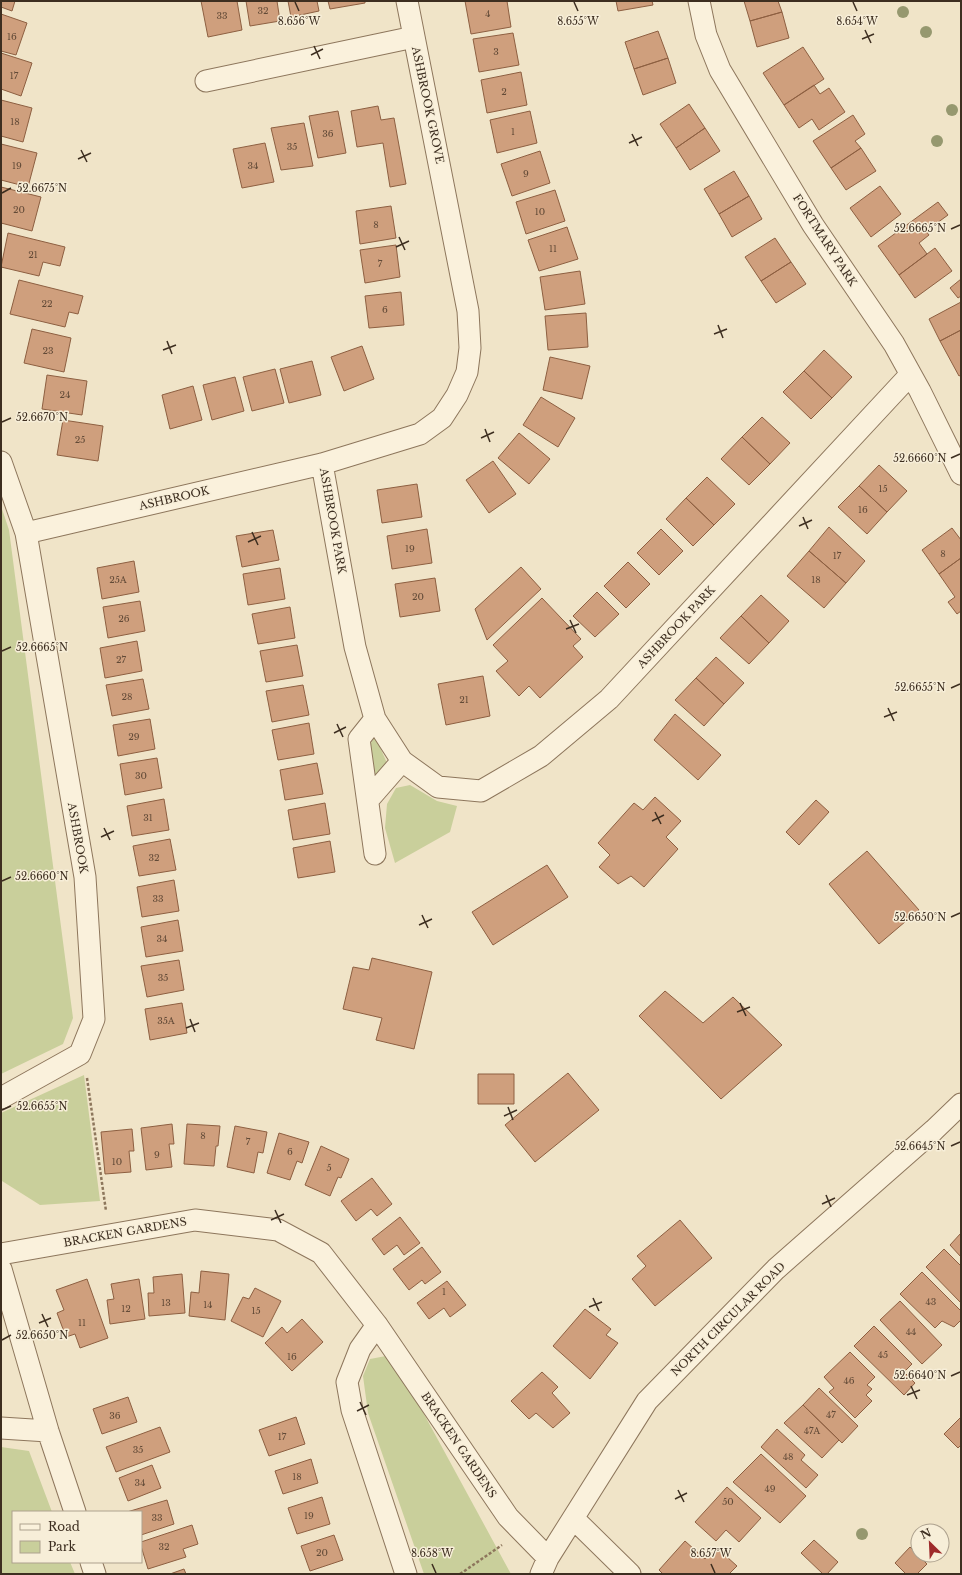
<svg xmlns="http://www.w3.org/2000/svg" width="962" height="1575" viewBox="0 0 962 1575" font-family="'Libre Baskerville',serif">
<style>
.green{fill:#c9cf9b}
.building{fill:#cf9f7d;stroke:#8d5f41}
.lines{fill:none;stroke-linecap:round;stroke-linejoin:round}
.minor-casing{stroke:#8d765c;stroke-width:23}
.path{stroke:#8d765c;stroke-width:2.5;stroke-dasharray:3 2;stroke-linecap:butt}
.minor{stroke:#faf1dc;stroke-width:21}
.tree{fill:#96986f}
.ticks{fill:none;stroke:#3d2e20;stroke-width:1.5}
.labels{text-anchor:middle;stroke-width:3;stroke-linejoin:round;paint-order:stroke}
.number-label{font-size:9px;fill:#624a37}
.street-label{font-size:11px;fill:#3d2e20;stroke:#f7eed8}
.ticks-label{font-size:10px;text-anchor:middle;fill:#3d2e20;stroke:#f7eed8;stroke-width:3;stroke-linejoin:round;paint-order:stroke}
</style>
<rect width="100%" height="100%" fill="#f0e4c8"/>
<path class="green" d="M1 506 9 530 73 1018 63 1044 1 1074Z
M375 736 387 763 375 783 366 752Z
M410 785 437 801 457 806 450 832 395 863 385 828 387 804 396 788Z
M84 1075 100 1201 40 1205 2 1181 1 1179V1113Z
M386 1356 400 1370 511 1574H424L368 1413 363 1376 370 1359Z
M1 1447 29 1451 52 1512H13V1562H70L75 1574H1Z"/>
<path class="building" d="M1 1H15L12 11 1 7Z
M201 1H237L242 30 208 37Z
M246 1H277L280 21 250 26Z
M288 1H317L319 11 291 17Z
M328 1H365V3L330 9Z
M465 1H507L511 27 471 34Z
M616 1H652L653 5 618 11Z
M744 1H778L782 12 750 21Z
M782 12 789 38 757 47 750 21Z
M1 14 27 23 16 55 1 51Z
M658 31 668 58 634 69 625 42Z
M513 33 519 65 479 72 473 39Z
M803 47 824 79 784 105 763 73Z
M1 53 32 63 21 96 1 89Z
M668 58 676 83 643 95 634 69Z
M521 72 527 105 487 113 481 80Z
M814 85 820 94 829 88 845 112 819 130 812 119 799 128 784 105Z
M1 100 32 108 23 142 1 136Z
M689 104 705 128 676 148 660 124Z
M378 106 381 120 394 118 406 184 390 187 383 143 357 147 351 111Z
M338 111 346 153 318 158 309 116Z
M530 111 537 143 497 153 490 120Z
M853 115 865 134 855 141 861 148 831 168 813 141Z
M304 123 313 166 281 170 271 128Z
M705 128 720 151 690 170 676 148Z
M265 143 274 182 242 188 233 149Z
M1 144 37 153 28 187 1 180Z
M861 148 876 171 846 190 831 168Z
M540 151 550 183 512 196 501 164Z
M734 171 749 196 719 214 704 189Z
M880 186 901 214 871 237 850 208Z
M1 187 41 197 32 231 1 223Z
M555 190 565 221 526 234 516 202Z
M749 196 762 219 732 237 719 214Z
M938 202 948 215 926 231 929 235 919 243 927 254 899 275 878 246Z
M391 206 396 238 360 244 356 211Z
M567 227 578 259 539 271 528 240Z
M8 233 65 247 60 266 43 262 39 276 1 267Z
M775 238 791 262 761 281 745 257Z
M396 245 400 277 365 283 360 250Z
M935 248 952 271 915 298 899 275Z
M791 262 806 284 776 303 761 281Z
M580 271 585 304 545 310 540 277Z
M961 279V296L958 298 950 288Z
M19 280 83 296 78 314 69 312 65 327 10 314Z
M401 292 404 325 369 328 365 296Z
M961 302V330L940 341 929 319Z
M586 313 588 347 548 350 545 316Z
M32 329 71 338 64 372 24 363Z
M961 330V375L959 376 940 341Z
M362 346 374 379 344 391 331 357Z
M824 350 852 377 832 398 804 371Z
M550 357 590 366 582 399 543 390Z
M312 361 321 395 289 403 280 369Z
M275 369 284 403 252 411 243 377Z
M804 371 832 398 811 419 783 392Z
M47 375 87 381 82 415 42 409Z
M235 377 244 411 212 420 203 385Z
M193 386 202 420 170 429 162 395Z
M541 397 575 418 558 447 523 425Z
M762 417 790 443 770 464 742 437Z
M63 420 103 426 98 461 57 455Z
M519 433 550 459 529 484 498 458Z
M742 437 770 464 749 485 721 459Z
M493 461 516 494 489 513 466 480Z
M879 465 907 491 887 512 859 486Z
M707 477 735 504 714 525 686 498Z
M417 484 422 517 382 523 377 490Z
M859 486 887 512 867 534 838 507Z
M686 498 714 525 693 546 666 519Z
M829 527 865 561 846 583 809 551Z
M952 528 961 540V558L939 574 922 550Z
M427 529 432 563 392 569 387 536Z
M661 529 683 551 659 575 637 553Z
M273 530 279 560 242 567 236 536Z
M809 551 846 583 824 608 787 576Z
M961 558V611L957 614 948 602 955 597 939 574Z
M134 561 139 592 102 599 97 568Z
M628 562 650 584 626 608 604 586Z
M521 567 541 589 487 640 475 609Z
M280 568 285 599 248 605 243 574Z
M435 578 440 611 400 617 395 584Z
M597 592 619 614 595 637 573 616Z
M761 595 789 621 769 643 741 616Z
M542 598 581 639 573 646 583 657 540 698 529 686 519 696 496 671 508 661 493 645Z
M140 601 145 631 108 638 103 607Z
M290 607 295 638 258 644 252 614Z
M741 616 769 643 749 664 720 638Z
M137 641 142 671 105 678 100 648Z
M297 645 303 676 266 682 260 651Z
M716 657 744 683 724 704 696 678Z
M483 676 490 716 446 725 438 684Z
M696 678 724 704 704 726 675 700Z
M143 679 149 709 112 716 106 685Z
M303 685 309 715 272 722 266 691Z
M675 714 721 755 698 780 654 740Z
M150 719 155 749 118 756 113 725Z
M309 723 314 754 278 760 272 730Z
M157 758 162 788 125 795 120 764Z
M317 763 323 794 285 800 280 770Z
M655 797 681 821 666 837 678 849 644 887 631 876 618 884 599 867 610 855 598 843 634 803 643 810Z
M164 799 169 830 132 836 127 806Z
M816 800 829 812 799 845 786 832Z
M325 803 330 834 293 840 288 810Z
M170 839 176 870 139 876 133 846Z
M330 841 335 872 298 878 293 848Z
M867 851 919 910 879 944 829 884Z
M547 865 568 897 493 945 472 912Z
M174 880 179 911 142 917 137 887Z
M178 920 183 951 146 957 141 927Z
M372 958 432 972 414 1049 376 1040 382 1018 343 1009 353 967 369 970Z
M179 960 184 990 147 997 141 966Z
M665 991 703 1023 733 997 782 1045 721 1099 639 1016Z
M182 1003 187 1033 150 1040 145 1009Z
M568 1073 599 1110 535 1162 505 1125Z
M478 1074H514V1104H478Z
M172 1124 174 1144H169L172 1167 146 1170 141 1128Z
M187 1124 220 1126 218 1146H216L214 1166 184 1164Z
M235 1126 267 1132 263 1153 258 1152 254 1173 227 1167Z
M132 1129 134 1151H129L131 1172 105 1174 101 1132Z
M279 1133 309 1142 302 1163 297 1161 290 1180 267 1173Z
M321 1146 349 1159 341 1178 338 1177 330 1196 305 1185Z
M372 1178 392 1204 377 1216 371 1209 356 1221 341 1201Z
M400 1217 420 1243 404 1255 397 1245 384 1255 372 1239Z
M680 1220 712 1258 655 1306 632 1279 646 1266 637 1256Z
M961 1233V1257L950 1245Z
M422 1247 441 1272 425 1284 422 1280 409 1290 393 1269Z
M944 1249 961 1266V1303L926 1267Z
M201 1271 229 1274 225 1320 189 1316 191 1292 199 1293Z
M922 1272 961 1311V1320L954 1327 942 1321 935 1328 900 1294Z
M182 1274 185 1313 149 1316 148 1293H154L153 1277Z
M87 1279 108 1338 80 1348 75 1334 66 1337 57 1313 64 1310 56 1290Z
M139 1279 145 1319 110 1324 107 1300 114 1299 111 1284Z
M447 1281 466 1305 450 1317 444 1308 429 1319 417 1303Z
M255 1288 281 1301 263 1337 231 1321 243 1297 249 1299Z
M900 1301 942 1345 922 1364 880 1320Z
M585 1309 611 1329 606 1335 618 1343 590 1379 553 1346Z
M302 1319 323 1342 292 1371 265 1343 282 1327 287 1333Z
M874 1326 912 1364 904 1372 915 1383 904 1395 854 1346Z
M850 1352 875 1377 867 1385 872 1389 866 1395 872 1401 855 1418 829 1392 834 1388 824 1377Z
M542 1372 558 1387 552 1393 570 1413 553 1428 536 1413 529 1419 511 1401Z
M819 1388 858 1426 842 1443 803 1405Z
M128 1397 137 1422 102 1434 93 1409Z
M803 1405 839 1440 822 1458 784 1423Z
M296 1417 305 1444 269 1456 259 1430Z
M961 1417V1445L958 1448 944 1434Z
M160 1427 170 1452 116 1472 106 1447Z
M777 1429 805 1455 801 1460 818 1475 806 1488 761 1447Z
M761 1454 806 1496 780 1523 733 1482Z
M311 1459 318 1483 283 1494 275 1471Z
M152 1465 161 1488 128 1501 119 1478Z
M727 1487 761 1518 739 1542 726 1530 716 1541 695 1522Z
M322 1497 330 1524 297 1534 288 1508Z
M167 1500 174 1524 141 1535V1512H127Z
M192 1525 198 1544 183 1549 186 1557 148 1569 141 1546V1542Z
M334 1535 343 1560 310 1571 301 1546Z
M814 1540 838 1562 827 1574H823L801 1553Z
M685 1541 705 1559 716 1547 737 1566 729 1574H663L659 1570Z
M910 1547 927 1564 917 1574H906L895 1563Z
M184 1569 186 1574H170Z"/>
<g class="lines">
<defs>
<path id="minor" d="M699 1 706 35 720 70 813 225 894 344 920 391 961 474
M206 81 414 37
M1 462 26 533 322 464 420 434 442 418 457 395 467 372 470 348 468 311 407 1
M322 464 355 647 375 719 402 761 438 787 481 791 541 756 609 699 910 375
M375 719 359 739 375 854
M368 800 402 761
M1 1098 80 1054 94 1019 85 877 26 533
M1 1254 195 1220 278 1230 321 1253 377 1325 508 1517 548 1558
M1 1269 48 1431 75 1512
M377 1325 360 1349 347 1382 352 1410 406 1574
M1 1428 48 1431
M574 1519 630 1574
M91 1562 95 1574
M541 1574 548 1558 647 1401 776 1269 934 1130 961 1104"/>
</defs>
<use href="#minor" class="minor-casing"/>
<path class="path" d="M87 1078 106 1211
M460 1574 502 1545"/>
<use href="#minor" class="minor"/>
</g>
<g class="tree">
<circle cx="903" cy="12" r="6"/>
<circle cx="926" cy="32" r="6"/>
<circle cx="952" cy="110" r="6"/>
<circle cx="937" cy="141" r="6"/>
<circle cx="862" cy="1534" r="6"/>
</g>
<path class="ticks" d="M295 2 299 11M574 2 578 11M853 2 857 11M865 30 871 43M862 39 874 34M314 46 320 59M311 55 323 49M632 134 638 146M629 143 642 137M81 150 87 162M78 159 91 153M2 193 11 188M951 229 960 225M399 237 405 250M396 247 409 241M718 325 723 338M714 334 727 329M167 341 172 354M163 350 176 345M2 422 11 418M485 429 490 442M481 438 494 432M951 458 960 454M803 517 808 529M799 526 812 520M252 532 258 545M248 542 261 536M570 620 576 633M566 629 579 624M2 651 11 647M951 688 960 684M888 708 894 721M884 717 897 712M337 724 343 737M334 733 346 727M655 812 661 824M652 821 664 815M104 828 110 840M101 837 114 831M2 881 11 877M422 915 428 928M951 917 960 913M419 925 432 919M740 1003 746 1016M737 1012 750 1007M190 1019 195 1032M186 1028 199 1023M508 1107 513 1120M2 1110 11 1106M504 1116 517 1110M951 1146 960 1142M826 1195 831 1207M822 1204 835 1198M275 1210 281 1223M271 1220 284 1214M593 1298 599 1311M589 1307 602 1302M42 1314 48 1327M39 1323 51 1318M2 1340 11 1335M951 1376 960 1372M911 1386 917 1399M907 1395 920 1390M360 1402 366 1415M357 1411 369 1405M678 1490 684 1502M675 1499 687 1493M432 1564 436 1573M711 1564 715 1573"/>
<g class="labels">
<g class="number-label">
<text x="263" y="14">32</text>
<text x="488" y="17">4</text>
<text x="222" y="19">33</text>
<text x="12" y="40">16</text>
<text x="496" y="55">3</text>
<text x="14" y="79">17</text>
<text x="504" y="95">2</text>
<text x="15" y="125">18</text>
<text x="513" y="135">1</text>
<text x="328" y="137">36</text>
<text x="292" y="150">35</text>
<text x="17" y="169">19</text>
<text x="253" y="169">34</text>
<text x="526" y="177">9</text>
<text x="19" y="213">20</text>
<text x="540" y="215">10</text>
<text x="376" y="228">8</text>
<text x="553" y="252">11</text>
<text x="33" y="258">21</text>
<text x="380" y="267">7</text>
<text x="47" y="307">22</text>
<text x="385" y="313">6</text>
<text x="48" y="354">23</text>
<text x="65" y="398">24</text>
<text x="80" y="443">25</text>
<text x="883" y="492">15</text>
<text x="863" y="513">16</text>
<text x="410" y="552">19</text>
<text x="943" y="557">8</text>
<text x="837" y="559">17</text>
<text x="118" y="583">25A</text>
<text x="816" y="583">18</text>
<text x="418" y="600">20</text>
<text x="124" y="622">26</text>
<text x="121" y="663">27</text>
<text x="127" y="700">28</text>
<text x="464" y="703">21</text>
<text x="134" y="740">29</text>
<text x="141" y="779">30</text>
<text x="148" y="821">31</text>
<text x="154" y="861">32</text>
<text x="158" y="902">33</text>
<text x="162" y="942">34</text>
<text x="163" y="981">35</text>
<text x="166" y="1024">35A</text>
<text x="203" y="1139">8</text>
<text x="248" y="1145">7</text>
<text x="290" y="1155">6</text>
<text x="157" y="1158">9</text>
<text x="117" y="1165">10</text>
<text x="329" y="1171">5</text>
<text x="444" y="1295">1</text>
<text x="931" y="1305">43</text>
<text x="166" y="1306">13</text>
<text x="208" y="1308">14</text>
<text x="126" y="1312">12</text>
<text x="256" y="1314">15</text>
<text x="82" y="1326">11</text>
<text x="911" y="1335">44</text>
<text x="883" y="1358">45</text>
<text x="292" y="1360">16</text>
<text x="849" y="1384">46</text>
<text x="831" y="1418">47</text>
<text x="115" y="1419">36</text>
<text x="812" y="1434">47A</text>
<text x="282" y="1440">17</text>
<text x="138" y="1453">35</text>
<text x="788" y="1460">48</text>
<text x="297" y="1480">18</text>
<text x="140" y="1486">34</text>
<text x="770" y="1492">49</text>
<text x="728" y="1505">50</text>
<text x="309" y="1519">19</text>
<text x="157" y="1521">33</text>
<text x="164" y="1550">32</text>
<text x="322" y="1556">20</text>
</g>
<g class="street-label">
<text transform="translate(428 105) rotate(78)" y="4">ASHBROOK GROVE</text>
<text transform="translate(825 240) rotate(57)" y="4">FORTMARY PARK</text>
<text transform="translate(174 498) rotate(-13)" y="4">ASHBROOK</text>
<text transform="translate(333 521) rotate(80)" y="4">ASHBROOK PARK</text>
<text transform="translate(676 627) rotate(-47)" y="4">ASHBROOK PARK</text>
<text transform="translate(78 838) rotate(80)" y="4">ASHBROOK</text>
<text transform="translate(125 1232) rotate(-10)" y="4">BRACKEN GARDENS</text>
<text transform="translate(728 1319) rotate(-45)" y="4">NORTH CIRCULAR ROAD</text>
<text transform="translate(459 1445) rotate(56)" y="4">BRACKEN GARDENS</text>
</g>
</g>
<g class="ticks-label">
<text x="299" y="25">8.656°W</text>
<text x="578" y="25">8.655°W</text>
<text x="857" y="25">8.654°W</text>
<text x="42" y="192">52.6675°N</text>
<text x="920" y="232">52.6665°N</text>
<text x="42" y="421">52.6670°N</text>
<text x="920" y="462">52.6660°N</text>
<text x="42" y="651">52.6665°N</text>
<text x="920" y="691">52.6655°N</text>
<text x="42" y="880">52.6660°N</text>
<text x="920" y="921">52.6650°N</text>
<text x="42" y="1110">52.6655°N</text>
<text x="920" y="1150">52.6645°N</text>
<text x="42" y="1339">52.6650°N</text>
<text x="920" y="1379">52.6640°N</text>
<text x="432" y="1557">8.658°W</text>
<text x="711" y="1557">8.657°W</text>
</g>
<rect width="962" height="1575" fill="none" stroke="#3d2e20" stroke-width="4"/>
<rect x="12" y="1511" width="130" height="52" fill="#f7eed8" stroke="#ada18e"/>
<rect x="20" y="1524" width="20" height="6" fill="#faf1dc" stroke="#ada18e"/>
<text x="48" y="1531" font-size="12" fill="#3d2e20">Road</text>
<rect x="20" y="1541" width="20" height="12" fill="#c9cf9b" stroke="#ada18e"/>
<text x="48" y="1551" font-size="12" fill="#3d2e20">Park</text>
<g transform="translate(930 1543) rotate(336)"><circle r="19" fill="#f7eed8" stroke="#ada18e"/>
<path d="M0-3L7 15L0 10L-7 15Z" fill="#9e2a2b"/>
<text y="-6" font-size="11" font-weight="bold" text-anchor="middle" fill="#3d2e20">N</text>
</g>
</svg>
